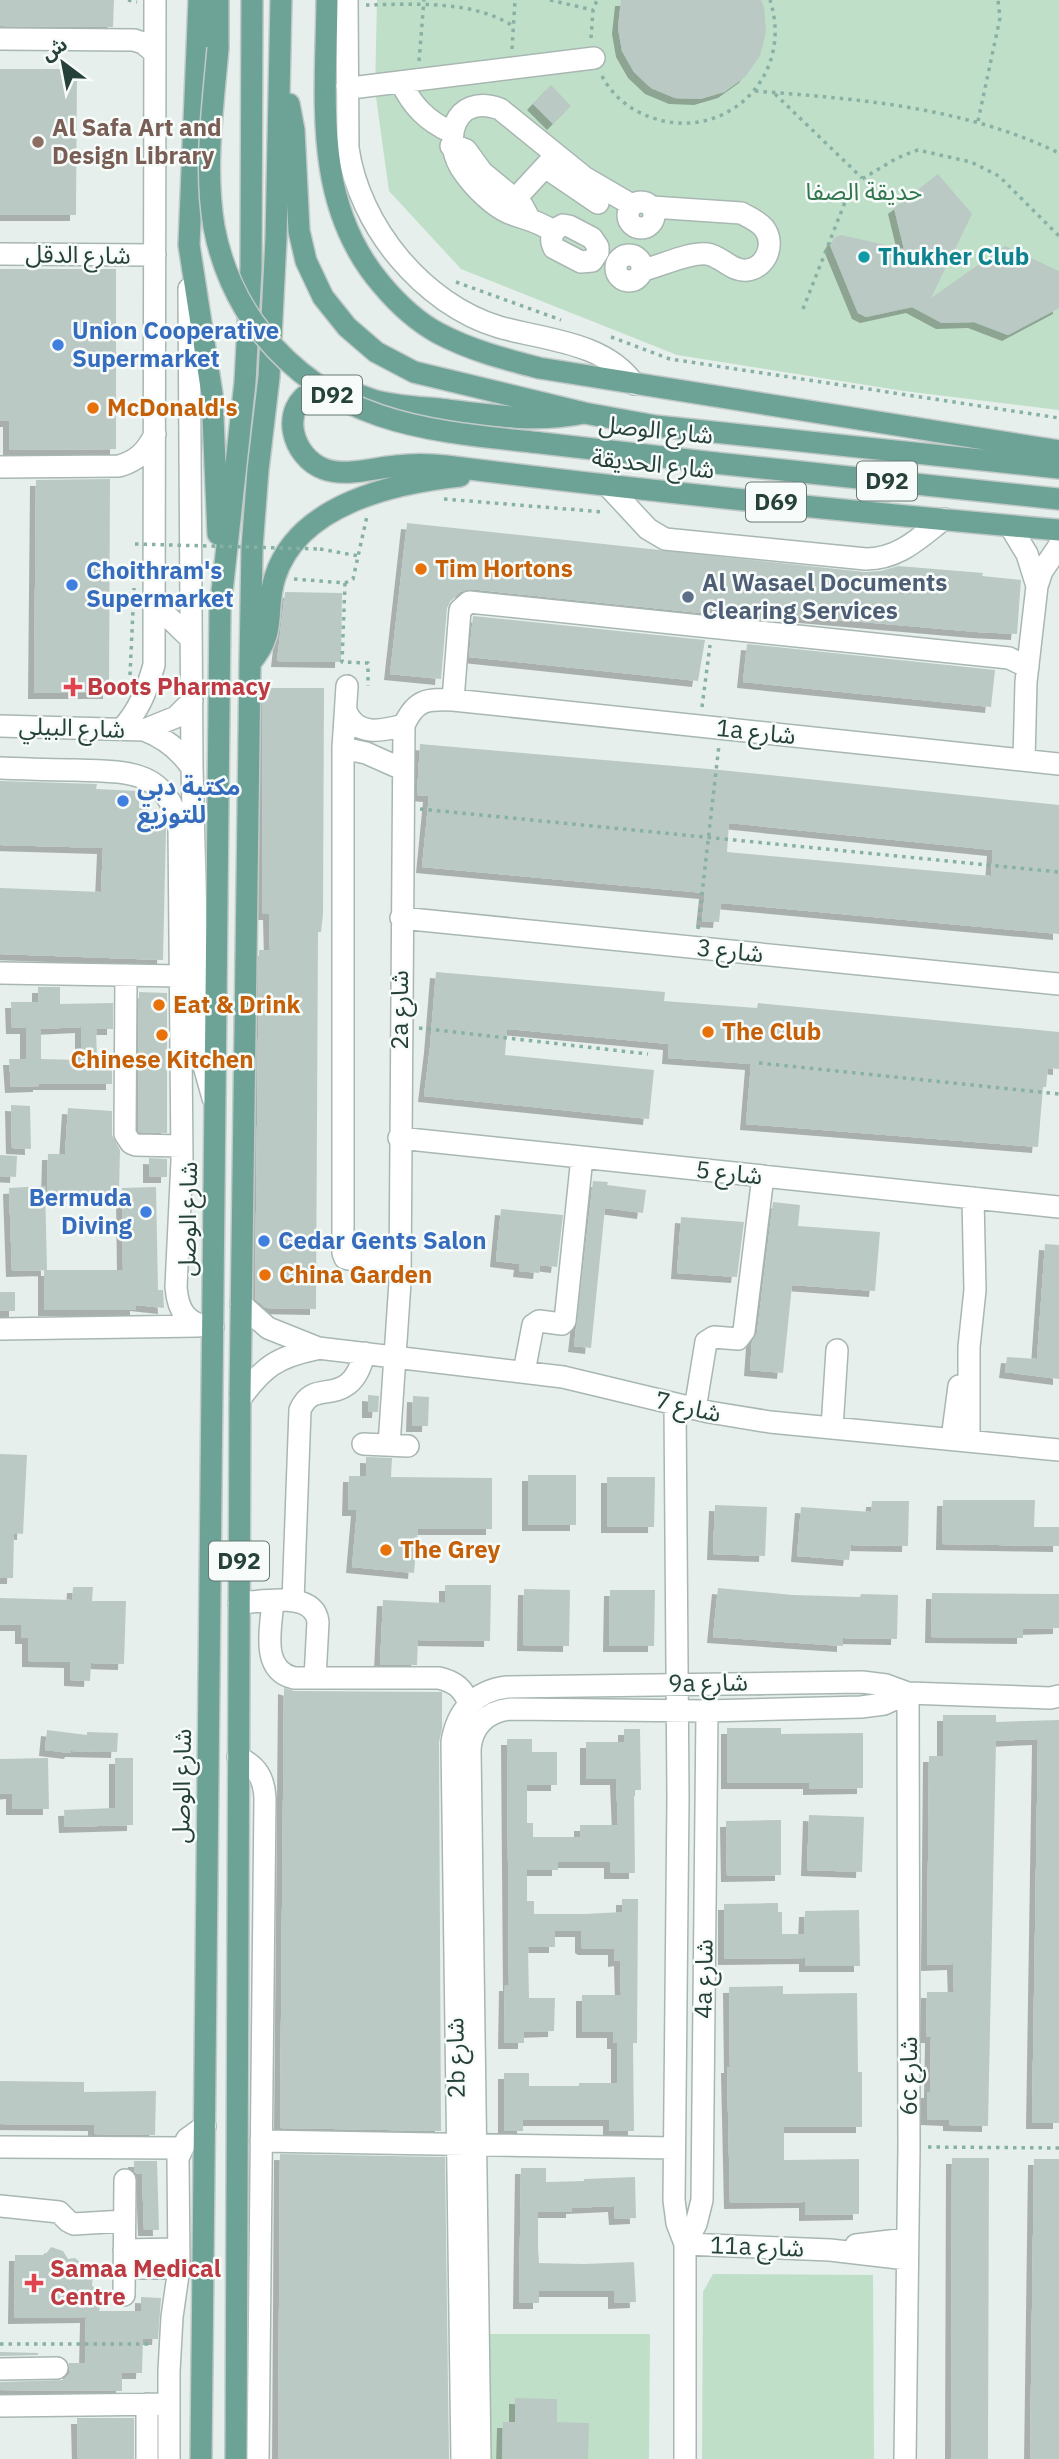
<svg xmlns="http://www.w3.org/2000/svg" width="1059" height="2459" viewBox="0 0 1059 2459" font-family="'IBM Plex Sans','Noto Sans Arabic',sans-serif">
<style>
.green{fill:#c0dfc9}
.building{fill:#bbc9c4;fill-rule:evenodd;filter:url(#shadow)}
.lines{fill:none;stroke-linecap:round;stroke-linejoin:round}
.minor-casing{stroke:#a8b7b2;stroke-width:24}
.major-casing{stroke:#c2cac8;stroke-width:24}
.path{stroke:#88b1a5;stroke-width:3.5;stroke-dasharray:3.5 5;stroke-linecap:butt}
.minor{stroke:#fff;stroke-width:21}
.major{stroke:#6ca396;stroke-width:21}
.major-bridge-casing{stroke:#c2cac8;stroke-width:24;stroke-linecap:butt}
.path-bridge{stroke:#88b1a5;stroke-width:3.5;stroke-dasharray:3.5 5;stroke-linecap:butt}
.major-bridge{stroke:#6ca396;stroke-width:21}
.education-dot{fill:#8d6e63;stroke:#f7fbf9;stroke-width:2.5}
.culture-dot{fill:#0f9aa8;stroke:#f7fbf9;stroke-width:2.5}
.shop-dot{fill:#3f7fe0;stroke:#f7fbf9;stroke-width:2.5}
.food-dot{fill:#e8710a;stroke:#f7fbf9;stroke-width:2.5}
.service-dot{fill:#5c6f8a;stroke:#f7fbf9;stroke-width:2.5}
.health-dot{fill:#e0444e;stroke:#f7fbf9;stroke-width:2.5}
.labels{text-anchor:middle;stroke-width:5;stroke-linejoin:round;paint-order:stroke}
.shield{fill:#f7fbf9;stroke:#647973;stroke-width:2}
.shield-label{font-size:23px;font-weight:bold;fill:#25413a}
.education-label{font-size:24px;font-weight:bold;fill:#785e54;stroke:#f7fbf9;text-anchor:start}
.park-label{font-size:24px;fill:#30774e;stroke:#f7fbf9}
.street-label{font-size:24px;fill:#25413a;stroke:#f7fbf9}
.culture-label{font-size:24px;font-weight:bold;fill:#0d838f;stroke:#f7fbf9;text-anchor:start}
.shop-label{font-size:24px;font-weight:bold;fill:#366cbe;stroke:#f7fbf9;text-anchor:start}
.food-label{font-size:24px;font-weight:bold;fill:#c56008;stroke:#f7fbf9;text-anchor:start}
.service-label{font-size:24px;font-weight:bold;fill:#4e5e75;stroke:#f7fbf9;text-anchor:start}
.health-label{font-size:24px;font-weight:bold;fill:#be3a42;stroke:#f7fbf9;text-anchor:start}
</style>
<defs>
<filter id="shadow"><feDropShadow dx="-6" dy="6" stdDeviation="0" flood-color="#0004"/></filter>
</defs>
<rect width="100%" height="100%" fill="#e6efeb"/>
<path class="green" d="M377 0H1059V410L904 391 677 355 461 269 389 191 375 90Z
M713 2274 873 2275 874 2459H702L703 2292Z
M484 2334H650L649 2459H484Z"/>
<path class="building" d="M0 0H114L113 27 0 26Z
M621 0H761L764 7 766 32 760 56 745 77 724 92 700 99 675 98 651 88 634 72 622 51 618 28Z
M0 69H77L76 215H0Z
M551 85 571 106 553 124 533 104Z
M938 174 972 214 931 298 1005 246 1059 271V308L1008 335 974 322 942 323 912 307 866 317 858 313 830 245 835 237 841 235 904 249 894 208Z
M0 269H116V449L9 450V421H0Z
M110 479 109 693H34L36 480Z
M407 523 865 572 881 571 898 566 983 573 982 576 1021 580 1017 634 977 632 702 608 701 613 470 589 460 592 451 600 447 608 441 679 390 674Z
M285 592 342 593 341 662 277 661Z
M473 616 705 640 698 681 469 657Z
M747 644 995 670 991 707 743 682Z
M263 688H324L323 914 321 932H318L316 1309 266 1308 255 1299 259 950H270L269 914H262Z
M420 744 720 770 1059 805V934L721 903 719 922 702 921 705 893 422 867 429 796 417 795ZM729 823 993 850 991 876 727 852Z
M0 781 97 784 96 789 139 791V808L149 809 148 822 164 823 166 827 163 960 0 954V888L101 892 103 848 0 845Z
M436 972 665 992 664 1001 757 1008 758 1003 1059 1032V1069L1048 1068 1046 1087H1043L1038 1147 746 1124 751 1064 668 1058 669 1044 507 1029 505 1055 654 1070 649 1119 424 1096 430 1047Z
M38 987H60V1004L113 1003V1029H96L97 1059H112V1084H39V1086L11 1087 9 1059H26V1028H12L11 1002H38ZM81 1027V1060L41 1059V1029Z
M139 992 167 993V1133L139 1132 138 1130Z
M11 1105 30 1106 31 1149 12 1148Z
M68 1108 112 1111V1135L120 1150 119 1192 47 1191 48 1154H65Z
M0 1155 17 1156 16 1177 0 1176Z
M149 1158 167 1159V1177H149Z
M593 1181 608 1182 607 1185 646 1190 643 1213 605 1208 591 1348 574 1346Z
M45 1186 47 1270 12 1271 9 1188Z
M156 1187 158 1290H163L164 1308 136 1305V1310H44V1270H123L122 1188Z
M773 1202 800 1205 798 1226 880 1232 875 1291 792 1285 783 1373 750 1370 752 1342 757 1333Z
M501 1209 563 1215 557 1267 540 1265 539 1273 519 1271 520 1264 496 1261Z
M681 1217 744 1222 737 1277 677 1273Z
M1045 1244 1059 1245V1379L1005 1372 1007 1357 1037 1359Z
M0 1292H15V1311H0Z
M368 1395 379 1396 378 1412H368Z
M413 1396 429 1397 428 1426H412Z
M0 1454 27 1455 23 1534 14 1533 13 1578H0Z
M366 1457 392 1458 391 1477 492 1478V1529H418L414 1573 352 1567 357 1510H348L349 1476H366Z
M528 1475H576V1525H528Z
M607 1477H655L654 1527H607Z
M943 1500H1035L1034 1527H1059V1546L942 1544Z
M872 1501H909L908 1546 851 1545 849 1560 797 1556 801 1507 871 1512Z
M715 1505 767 1507 765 1556 713 1554Z
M445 1585H491L490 1641 418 1640 417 1665H380L383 1600 445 1603Z
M73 1587H93L92 1601H126L124 1664 91 1663 90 1681 70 1680V1662L28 1661V1638H21V1625H0V1598L72 1600Z
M718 1588 793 1595 860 1597 861 1594 898 1595 897 1639 843 1638V1646L713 1637Z
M524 1589 570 1590 569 1646 523 1645Z
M610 1590H655L654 1646H609Z
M932 1593 1059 1594V1628L1023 1629V1638L931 1637Z
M284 1688 294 1691 442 1692V1729L439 1742 441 2131 280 2128Z
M943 1715H996V1722L1059 1720V2123H1032L1038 1739 996 1741 988 2126 949 2125V2120L927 2119V2092H930L931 2037H926L927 1992H954L953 1964 927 1965 929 1756H943Z
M727 1728H781V1734L863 1733V1788L809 1789V1783H727Z
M624 1729H640L641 1790H634L635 1873H610V1862H558V1870H527V1901H534V1914H584L622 1912V1899H638L637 2043H633L634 2131H609V2120H523V2131H504V2073H529V2086H579V2083H617V2043H613V2032H582V1995H621L620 1960 614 1961V1949H584L581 1947V1931H555V1947H528L529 1998H555L554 2031 524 2032V2043H504L505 1985H509L507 1739H532V1752H557V1785H527V1823H533V1837H580V1825H618L616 1779H586V1742H624Z
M47 1730 87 1735V1732L118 1733 117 1752 71 1751 70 1753 45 1750Z
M48 1758 49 1809H12V1793L0 1794V1759Z
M115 1758H133V1825L65 1827 64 1810 115 1808Z
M809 1815 864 1817 862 1872 807 1870Z
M781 1820V1875L727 1876 726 1821Z
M778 1903V1912H782V1934H804L805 1911 859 1910 860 1966H805V1958L724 1959V1904Z
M783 1986V1994L857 1993 858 2072H862V2127H784V2160L859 2159V2214L805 2215V2202L730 2203 727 2067H730L729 1987Z
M0 2081 84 2082V2092L156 2091 155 2135 94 2134V2125L0 2124Z
M280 2154 445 2157 449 2459H278Z
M952 2158H989L988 2459H951Z
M1034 2159H1059V2459H1030Z
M134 2161H157L159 2230H144L142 2174H137L134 2171Z
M521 2168H546V2182L584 2181V2179L635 2177 636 2218 615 2219 614 2206 572 2208V2212H538V2247L539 2263 584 2264 634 2262 636 2302 614 2303V2291H539V2303H519Z
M51 2247 63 2251 68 2259 75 2258 93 2273 92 2285 102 2299 99 2311H141V2297L161 2298 158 2339H143L142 2373H122V2391L0 2390V2382L63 2380 69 2374V2363H85L86 2317 14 2318 15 2255H45Z
M0 2352 38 2353V2355L0 2356Z
M515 2398 557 2399V2422L589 2423 588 2459H502L503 2422H515Z
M77 2418H134V2459H78Z"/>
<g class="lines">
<defs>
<path id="minor" d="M347 0 348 148C359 226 423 304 499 327 545 340 605 342 634 384
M0 39 134 40 143 43 154 52
M401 82C412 106 427 121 451 132
M347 86 359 87 594 58
M451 146H456L466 150 482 172 522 205 529 218
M545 167 598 203
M628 215a13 13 0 1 1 26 0a13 13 0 1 1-26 0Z
M507 208 554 157
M563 225 569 226 592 238 598 247V252L592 261 581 262 554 248C549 238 552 230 563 225Z
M554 232C539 221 525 219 509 213 493 206 475 188 465 174 440 142 453 92 500 109L584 177 632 205
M0 254 155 255
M616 268a13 13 0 1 1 26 0a13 13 0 1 1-26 0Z
M643 270C661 266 689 252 707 254 722 256 731 272 747 270 766 268 776 244 764 228 758 221 749 217 741 213L652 207
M189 289 192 768 199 1040 202 1059 213 1098
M0 467 119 466C137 461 147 451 155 434
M608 486 648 529 665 539 866 559C899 559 919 538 944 519
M1010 526 1027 554 1037 586
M155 604 191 639
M347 686 343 748V1253L345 1258 349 1259 400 1260
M453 700 460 610 469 602 1009 658 1028 667
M346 711C356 737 382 731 404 725
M0 726 144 730 176 717 192 701
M122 729C139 710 147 690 154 665L155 0
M144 730C165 738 180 750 192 768
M343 748 366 753 402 769
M1024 760 1026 682 1037 586 1042 571 1059 546
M0 768C25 769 51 770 76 770 124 772 165 768 179 825L182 1161 176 1287C178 1312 187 1325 213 1327
M401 918 1059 984
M0 973 180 976
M126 975 125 1134 131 1143 136 1145 182 1146
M399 1138 1059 1207
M241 1304 268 1328 318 1348 563 1377 709 1412 770 1422 1059 1450
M0 1329 198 1326
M524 1372 533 1325 539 1321 562 1324 565 1321 582 1157
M240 1399C263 1367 277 1357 316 1349
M675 1404 678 1797 674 2200 677 2223 685 2244V2459
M695 1409 706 1342 714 1337 738 1339 744 1331 763 1176
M832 1428 837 1350
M952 1439 959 1386
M969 1440V1347L975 1290 973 1198
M363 1444 408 1446
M389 1445 400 1282 404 725C416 699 427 699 453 700L1059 764
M273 1601C271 1628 260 1670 294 1678H439C455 1682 463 1688 469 1704
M293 1601 300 1410C311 1384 330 1398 348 1384 358 1376 361 1364 365 1353
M239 1603C262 1602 314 1590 318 1622L315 1678
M238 1757C257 1766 264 1778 265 1798L258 2459
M261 2141 674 2148
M0 2147 181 2148
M0 2206 59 2212 68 2221 74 2224 124 2221
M685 2244 696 2224 702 2200 707 1711
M685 2244 830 2250 907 2259
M856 2245 907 2239
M124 2250 178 2249
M124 2268H179
M124 2295 125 2180
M0 2369 57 2368
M0 2406 169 2404
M147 2459V2404
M169 2459V2371L172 2317 179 2268 178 2158 187 2139 205 2126
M462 2459 452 1742C457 1711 475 1691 507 1687L862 1682 886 1685 908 1693 1050 1698 1059 1696
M480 2459 470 1749C472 1726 486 1712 510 1709L707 1711 861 1707 884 1704 908 1693
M905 2459 909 2147 908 1693"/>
<path id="major" d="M199 0 189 245 212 394 218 534
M327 0C326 99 312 204 382 285 398 304 416 321 438 333 470 350 504 359 539 368L1059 451
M218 48V0
M289 104 294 130 299 231 306 261 323 297 347 327 376 352 414 372 584 413 656 426 1059 468
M584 413C535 423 488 415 439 409 417 407 394 406 373 400 354 394 333 381 314 390 278 408 292 457 324 469 346 477 373 468 396 466 412 464 429 464 446 466 650 492 855 512 1059 530
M715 463 1059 499
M250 663C278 631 264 611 275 577 298 504 394 483 460 476
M201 2459 220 610 245 382 251 268 252 0
M236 2459 240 1399 250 664 252 548 258 470 269 377 276 239 281 0"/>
</defs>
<use href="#minor" class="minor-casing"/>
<use href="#major" class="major-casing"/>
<path class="path" d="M128 0 137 2
M550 0 593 10
M366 5C415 4 472 0 513 26
M591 38 593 10 597 0
M512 49 515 0
M419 61 424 0
M602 76C609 90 622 103 635 110 712 153 797 84 770 0
M755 91C859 99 964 107 1059 153
M775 94 862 178
M978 121 1000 18 998 0
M456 282 561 320
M803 309 849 192 862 179 897 158 918 150 931 153 971 162 999 176 1059 236
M611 337 670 359 1059 418
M444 499 604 512
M320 549 359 556
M294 579 345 583 353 579 367 516
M345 583 342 662 368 663V686
M130 675 134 588
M702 707 710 645
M420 809 1059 872
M698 929 719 745
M419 1028 648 1054
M759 1063 1059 1094
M928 2147 1059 2148
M0 2344H151"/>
<use href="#minor" class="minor"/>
<use href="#major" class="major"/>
<defs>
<path id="major-bridge" d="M218 48C213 107 204 167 214 227 221 264 237 302 261 332 336 426 431 431 541 443 599 450 657 456 715 463"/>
</defs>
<use href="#major-bridge" class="major-bridge-casing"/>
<path class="path-bridge" d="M135 544 320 549"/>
<use href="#major-bridge" class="major-bridge"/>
</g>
<circle class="education-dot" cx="38" cy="142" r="7"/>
<circle class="culture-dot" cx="864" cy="257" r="7"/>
<g class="shop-dot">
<circle cx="58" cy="345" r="7"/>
<circle cx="72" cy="585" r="7"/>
<circle cx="123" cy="801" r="7"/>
<circle cx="146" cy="1212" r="7"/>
<circle cx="264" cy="1241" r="7"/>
</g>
<g class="food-dot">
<circle cx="93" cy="408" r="7"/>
<circle cx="421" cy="569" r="7"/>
<circle cx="159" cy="1005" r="7"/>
<circle cx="708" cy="1032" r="7"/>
<circle cx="162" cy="1035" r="7"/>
<circle cx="265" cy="1275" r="7"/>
<circle cx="386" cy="1550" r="7"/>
</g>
<circle class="service-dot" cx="688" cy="597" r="7"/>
<g class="health-dot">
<path d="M69.5 676.5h7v7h7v7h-7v7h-7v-7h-7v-7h7z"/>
<path d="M30.5 2272.5h7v7h7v7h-7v7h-7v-7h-7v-7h7z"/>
</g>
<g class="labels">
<g class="shield">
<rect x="302" y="375.5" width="60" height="39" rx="5"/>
<rect x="857" y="461.5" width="60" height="39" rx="5"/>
<rect x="746" y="482.5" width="60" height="39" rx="5"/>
<rect x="209" y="1541.5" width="60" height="39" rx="5"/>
</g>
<g class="shield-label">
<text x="332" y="403">D92</text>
<text x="887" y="489">D92</text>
<text x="776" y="510">D69</text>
<text x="239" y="1569">D92</text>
</g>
<g class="education-label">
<text x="52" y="136">Al Safa Art and<tspan x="52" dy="28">Design Library</tspan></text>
</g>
<g class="park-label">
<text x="864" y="200">حديقة الصفا</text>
</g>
<g class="street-label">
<text transform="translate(78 255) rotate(1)" y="8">شارع الدقل</text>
<text transform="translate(656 430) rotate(6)" y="8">شارع الوصل</text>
<text transform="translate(653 464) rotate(6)" y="8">شارع الحديقة</text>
<text transform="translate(72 728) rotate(2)" y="8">شارع البيلي</text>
<text transform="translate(756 732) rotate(6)" y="8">1a شارع</text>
<text transform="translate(730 951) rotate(6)" y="8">شارع 3</text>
<text transform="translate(400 1010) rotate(-90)" y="8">2a شارع</text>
<text transform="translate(729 1173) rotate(6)" y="8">شارع 5</text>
<text transform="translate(188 1219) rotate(-89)" y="8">شارع الوصل</text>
<text transform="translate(688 1407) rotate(13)" y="8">شارع 7</text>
<text transform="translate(708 1683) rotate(-1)" y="8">9a شارع</text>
<text transform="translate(182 1786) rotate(-89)" y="8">شارع الوصل</text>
<text transform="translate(704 1979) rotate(-89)" y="8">4a شارع</text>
<text transform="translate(456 2058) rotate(-91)" y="8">2b شارع</text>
<text transform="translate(909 2076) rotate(-90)" y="8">6c شارع</text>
<text transform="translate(757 2247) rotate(2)" y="8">11a شارع</text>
</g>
<g class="culture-label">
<text x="878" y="265">Thukher Club</text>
</g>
<g class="shop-label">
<text x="72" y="339">Union Cooperative<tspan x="72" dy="28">Supermarket</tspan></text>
<text x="86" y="579">Choithram's<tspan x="86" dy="28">Supermarket</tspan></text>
<text x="137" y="795">مكتبة دبي<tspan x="137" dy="28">للتوزيع</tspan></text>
<text x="132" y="1206" text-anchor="end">Bermuda<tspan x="132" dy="28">Diving</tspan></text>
<text x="278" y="1249">Cedar Gents Salon</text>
</g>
<g class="food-label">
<text x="107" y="416">McDonald's</text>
<text x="435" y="577">Tim Hortons</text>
<text x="173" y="1013">Eat &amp; Drink</text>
<text x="722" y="1040">The Club</text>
<text x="162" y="1068" text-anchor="middle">Chinese Kitchen</text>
<text x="279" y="1283">China Garden</text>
<text x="400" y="1558">The Grey</text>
</g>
<g class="service-label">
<text x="702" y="591">Al Wasael Documents<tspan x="702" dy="28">Clearing Services</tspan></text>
</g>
<g class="health-label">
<text x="87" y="695">Boots Pharmacy</text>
<text x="50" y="2277">Samaa Medical<tspan x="50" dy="28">Centre</tspan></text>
</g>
</g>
<g transform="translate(63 63) rotate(328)" stroke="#f7fbf9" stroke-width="5" paint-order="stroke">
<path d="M0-5L12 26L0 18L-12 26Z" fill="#25413a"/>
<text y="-10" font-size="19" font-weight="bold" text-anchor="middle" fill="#25413a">ش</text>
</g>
</svg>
